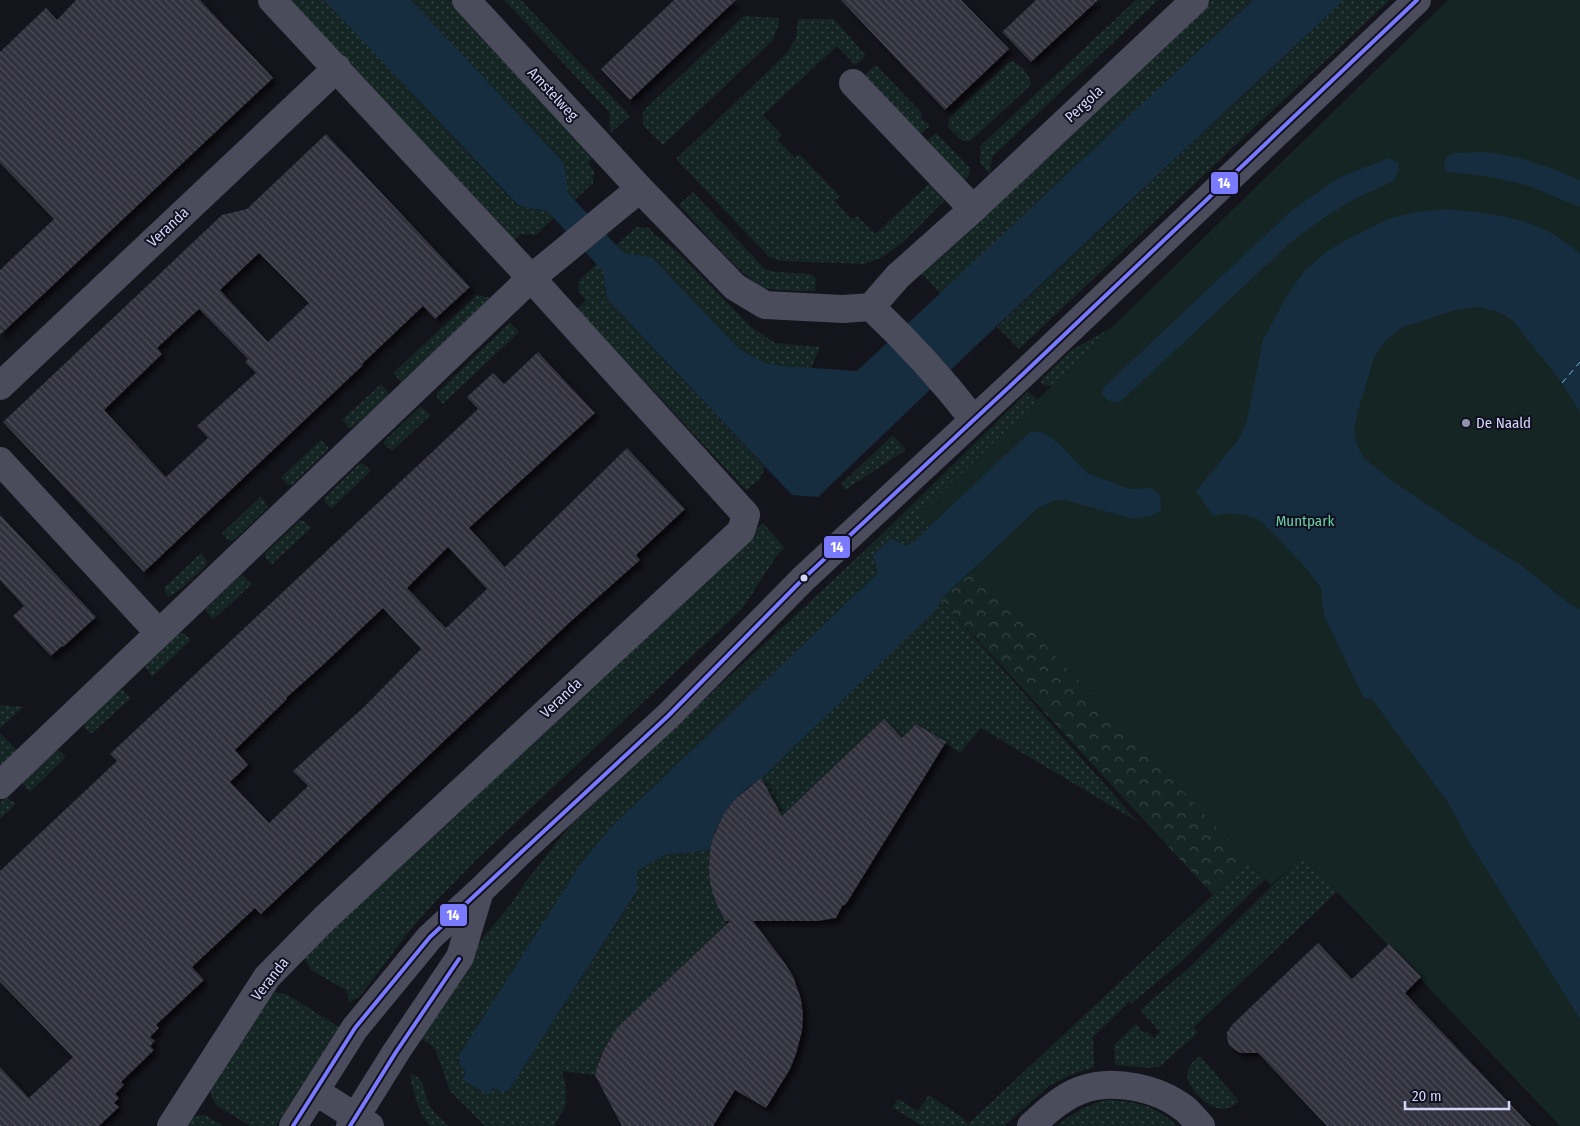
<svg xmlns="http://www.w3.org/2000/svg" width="1580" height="1126" viewBox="0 0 1580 1126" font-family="'Fira Sans Condensed',sans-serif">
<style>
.grass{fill:url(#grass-dots)}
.forest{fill:url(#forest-crowns)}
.park{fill:#142523}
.water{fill:#162d3f}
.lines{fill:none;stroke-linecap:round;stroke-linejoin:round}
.ferry{stroke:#70c5eb;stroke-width:1;stroke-dasharray:6 5;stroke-linecap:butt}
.building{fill:url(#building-back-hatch);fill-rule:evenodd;filter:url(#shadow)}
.minor{stroke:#4a4b5b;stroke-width:28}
.bus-1-casing{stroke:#10101f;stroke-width:8}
.bus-1{stroke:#7a7aff;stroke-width:4}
.poi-dot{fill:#9191ac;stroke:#10101f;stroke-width:2}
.bus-dot{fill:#d4d5f9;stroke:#10101f;stroke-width:2}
.labels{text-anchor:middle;stroke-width:4;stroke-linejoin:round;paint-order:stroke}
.street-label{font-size:15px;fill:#d4d5f9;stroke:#10101f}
.poi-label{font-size:15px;fill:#d4d5f9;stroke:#10101f;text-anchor:start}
.park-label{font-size:15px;fill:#6acfa5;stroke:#10101f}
.line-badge{stroke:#10101f;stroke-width:2}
.badge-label{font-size:14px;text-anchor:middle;font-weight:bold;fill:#fff}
</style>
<defs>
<pattern id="grass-dots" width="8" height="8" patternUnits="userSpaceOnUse" patternTransform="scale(1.25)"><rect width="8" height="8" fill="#142523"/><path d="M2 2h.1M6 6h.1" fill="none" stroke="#354444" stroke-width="1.8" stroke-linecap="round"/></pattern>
<pattern id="forest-crowns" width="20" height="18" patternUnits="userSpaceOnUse" patternTransform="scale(1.25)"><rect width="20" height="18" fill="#142523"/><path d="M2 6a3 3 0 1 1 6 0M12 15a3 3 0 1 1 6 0" fill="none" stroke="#354444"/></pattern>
<pattern id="building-back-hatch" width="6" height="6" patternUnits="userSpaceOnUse" patternTransform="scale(1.25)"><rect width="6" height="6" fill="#32313e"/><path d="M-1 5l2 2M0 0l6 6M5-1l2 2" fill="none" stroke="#4f4e5b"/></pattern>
<filter id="shadow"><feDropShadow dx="4.5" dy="4.5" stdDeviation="2.5" flood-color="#0009"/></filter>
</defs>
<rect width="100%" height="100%" fill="#14141c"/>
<path class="grass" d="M287 0H325L518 206 548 211 554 218 536 235 521 234 514 241Z
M411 0H450L595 155 588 163 594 171 593 183 575 200 567 192 564 163Z
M504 0H521L630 116 611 133 610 131 609 112Z
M1136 0H1158L992 157 990 175 980 163V146Z
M1211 0H1253L941 294 921 273Z
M1344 0H1390L1019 349 997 327Z
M744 16 779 18V25L772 41 663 145 643 125V111Z
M798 19H834L866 56 855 65 837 46 763 115 782 135 777 139 795 158 799 154 840 196 835 201 852 219 857 216 875 234 930 183 945 198 943 202C920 224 897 255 865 264L779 261 768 256 676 159 786 54 796 38Z
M1010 61C1020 63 1030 74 1031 85L970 141H962L948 127 949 118Z
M876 65 921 112V118L930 126 920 134 864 75Z
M936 133 970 168 969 176 964 180 927 141Z
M693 192 765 269 776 272 811 274 816 278 815 291C801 290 779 292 765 288 747 283 696 223 679 205Z
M636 227 650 228 654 234 677 251 750 326 775 343 820 347 811 368 783 366 765 363 738 348 652 257 624 253 616 245Z
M597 264 603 271 607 299 765 467 760 479 746 490 577 309 586 300 579 293 578 281Z
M477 295 491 298 401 382 393 373Z
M1125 320 1056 386H1045L1040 381 1070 351Z
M510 322 519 332 443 404 436 396 437 393Z
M381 384 388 392V396L352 428H349L342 420Z
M1028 391 1086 447 1031 431 912 543 905 546 891 538 872 556 877 566V574L611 827 581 863 459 1055 460 1065 466 1072 462 1078 477 1088 509 1090 637 892V871L665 855 710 850C707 878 713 903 729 926L620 1025 605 1046 600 1057 595 1075 562 1071 566 1087V1105L554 1126H485L450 1091 436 1051 432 1046 417 1036 466 958 511 904 527 880 572 823 876 540Z
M420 407 423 408 431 415 392 451 384 444V441Z
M893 435 906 450 845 490 841 484Z
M321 440 328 447V450L292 485H288L281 477Z
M360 463 364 464 371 471 331 509 324 501V498Z
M261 496 268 507 233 541H229L222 533Z
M300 520H303L311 528 272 564 265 557V553Z
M763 523 785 548 778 554 742 609 475 861 434 903 411 929 360 996 349 1003 347 991 311 970 302 953Z
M201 553 207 561V565L182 588 169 597 166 594 164 588Z
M241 575 244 576 252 584 213 620 205 610Z
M940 599 1138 822 981 728 960 753 917 724 902 738 884 719 782 816 761 779 937 609Z
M179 633H184L191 640 152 677 145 666Z
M120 689 123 690 131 698 91 734 84 727 85 723Z
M0 705 24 707 0 728Z
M0 733 17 750 0 766Z
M56 750H59L66 757 30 792 23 784V781Z
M6 797 16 804 0 819V803Z
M1304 854 1338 891 1194 1027 1198 1033 1159 1067 1151 1068 1115 1065 1114 1045 1136 1024 1144 1033 1147 1031 1154 1038 1160 1032 1140 1010 1191 966Z
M1248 862 1265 879 1181 962 1132 1003 1130 1001 1093 1037 1094 1067 1070 1075 1049 1086 1004 1126H922L892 1107 898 1099 918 1111 929 1095 963 1118 968 1124Z
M274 992 286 994 339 1027 276 1126H250L216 1105 211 1096V1087Z
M1200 1056 1239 1101C1225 1114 1213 1109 1201 1098 1186 1084 1180 1069 1200 1056Z
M413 1074C427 1080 423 1097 431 1108 436 1115 443 1120 449 1126H430C417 1110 414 1094 410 1075Z
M1106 1100C1135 1101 1156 1105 1177 1126H1057C1071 1113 1088 1105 1106 1100Z
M200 1115 207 1116 224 1126H186L194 1117Z"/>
<path class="forest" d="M1001 545 1580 1126 1304 854 1265 879 1248 862 1213 895 940 599Z"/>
<path class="park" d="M1448 0H1580V1126H1560L1303 856 1271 885 921 513Z"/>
<path class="water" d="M324 0H411L564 163 568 193 616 245 624 253 652 257 738 348 765 363 783 366 857 371 1253 0H1344L982 340 818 497 792 495 607 299 603 271 551 215 547 211 519 206Z
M1453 153C1468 153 1484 151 1499 154 1526 158 1555 169 1580 180V207L1526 185 1491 177 1445 171C1443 162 1445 158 1453 153Z
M1389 158 1398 163 1399 171 1393 181 1351 201 1325 217 1291 242 1120 402C1111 402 1108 401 1102 394L1104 387 1291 211 1338 178Z
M1445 209C1498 214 1539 217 1580 254V412L1562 383 1512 320 1499 312 1477 307 1455 310 1403 327 1385 341 1374 358 1359 407 1354 429 1357 445 1364 458 1391 480 1477 538 1522 566 1570 604 1580 609V1019L1468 840 1449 804 1372 699 1364 698 1324 616 1321 588 1305 567 1276 536 1258 519 1244 515 1228 513 1213 516 1196 491 1238 440 1246 424 1263 340 1287 295 1305 270 1329 250 1344 241 1388 219 1417 212Z
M1031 431 1044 433 1058 443 1087 473 1130 489 1151 488 1160 495 1161 510 1151 516 1133 519 1065 500H1055L1038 508 941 599 937 609 761 779C733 795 717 819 710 850L665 855 637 871V891L509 1090 502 1092 493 1088 488 1095 462 1079 466 1072 460 1065 459 1055 581 863 611 827 877 574V566L872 556 891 538 905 546 912 543Z"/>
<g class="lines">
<path class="ferry" d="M1562 383 1580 362"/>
</g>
<path class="building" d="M76 0H200L273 78 0 335V270L54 219 0 163V52L46 8 57 20Z
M674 0H736L630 100 601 69Z
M841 0H961L1009 49 945 110Z
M1036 0H1098L1031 62 1002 32Z
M326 134 470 287 435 319 423 306 362 364 363 365 144 572 3 422 222 215 247 209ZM259 253 309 303 268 342 220 290ZM199 309 248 359 245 362 256 373 197 426 208 438 166 477 104 410 162 354 157 348Z
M538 352 595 413 469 528 505 567 627 448 685 509 636 555 640 560 570 622 261 914 255 908 192 967 204 980 156 1025 159 1028 150 1037 155 1041 150 1046 154 1050 121 1082 124 1085 115 1094 119 1098 114 1103 119 1107 99 1126H0V1067L29 1098 73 1057 0 982V871L117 761 110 754 478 409 467 397 493 373 504 384ZM448 547 487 589 446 628 407 588ZM383 608 421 649 364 707 293 771 308 786 269 823 230 782 248 765 235 750 287 699 286 698 325 663Z
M0 515 96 617 63 647 62 646 51 656 13 616 24 606 0 580Z
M884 719 902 738 916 724 946 742 846 904 842 906 836 918 818 921H753L784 962 793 976 801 999 803 1015 802 1031 796 1054 790 1069 766 1108 735 1090 713 1126H622L595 1075 597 1067 604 1049 618 1027 730 921H725L715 900 710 883 709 869 710 850 713 838 723 815 735 799 761 778 782 816Z
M1318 943 1352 979 1389 944 1421 977 1405 993 1531 1126H1327L1258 1053H1241L1235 1050 1229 1045 1227 1038V1032L1233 1024Z"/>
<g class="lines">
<path class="minor" d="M466 0 640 189 735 287 765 305 843 309 871 307C908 342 942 379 973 419
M853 83 973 209
M871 307 898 276 973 209 1195 0
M0 386 337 68
M0 461 159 633
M0 785 531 278C568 249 603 218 640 189
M315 1091 370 1126
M171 1126 267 977 324 919 741 531 746 515 531 278 272 0
M293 1126 355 1028 430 937 480 891 521 851 668 716 803 579 1022 375 1417 0
M350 1126 396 1052 460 957 480 891
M1031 1126C1046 1112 1062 1097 1081 1090 1113 1078 1159 1088 1185 1109 1191 1114 1196 1121 1201 1126"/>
<defs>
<path id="bus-1" d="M293 1126 355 1028 430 937 668 716 803 579 1022 375 1417 0
M350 1126 396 1052 459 959"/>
</defs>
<use href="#bus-1" class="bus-1-casing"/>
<use href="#bus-1" class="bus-1"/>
</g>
<circle class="poi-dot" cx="1466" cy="423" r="5"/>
<circle class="bus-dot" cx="804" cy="578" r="4.5"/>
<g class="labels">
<g class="street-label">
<text transform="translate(553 94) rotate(47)" y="5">Amstelweg</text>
<text transform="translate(1084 104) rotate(-43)" y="5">Pergola</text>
<text transform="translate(168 227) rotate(-43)" y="5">Veranda</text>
<text transform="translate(561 698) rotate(-43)" y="5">Veranda</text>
<text transform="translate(270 979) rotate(-52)" y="5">Veranda</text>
</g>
<g class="poi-label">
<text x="1476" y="428">De Naald</text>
</g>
<g class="park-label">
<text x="1305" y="526">Muntpark</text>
</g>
</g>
<g class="line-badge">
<rect x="1210" y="171" width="29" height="24" rx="5" fill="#7a7aff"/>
<rect x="823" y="535" width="28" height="24" rx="5" fill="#7a7aff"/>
<rect x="439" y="903" width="29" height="24" rx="5" fill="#7a7aff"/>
</g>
<g class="badge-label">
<text x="1224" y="188">14</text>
<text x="837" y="552">14</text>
<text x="453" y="920">14</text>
</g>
<path d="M1405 1101v8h104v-8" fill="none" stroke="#d4d5f9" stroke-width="2.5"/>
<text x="1412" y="1101" font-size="15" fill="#d4d5f9" stroke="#10101f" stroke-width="4" paint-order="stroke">20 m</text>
</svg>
